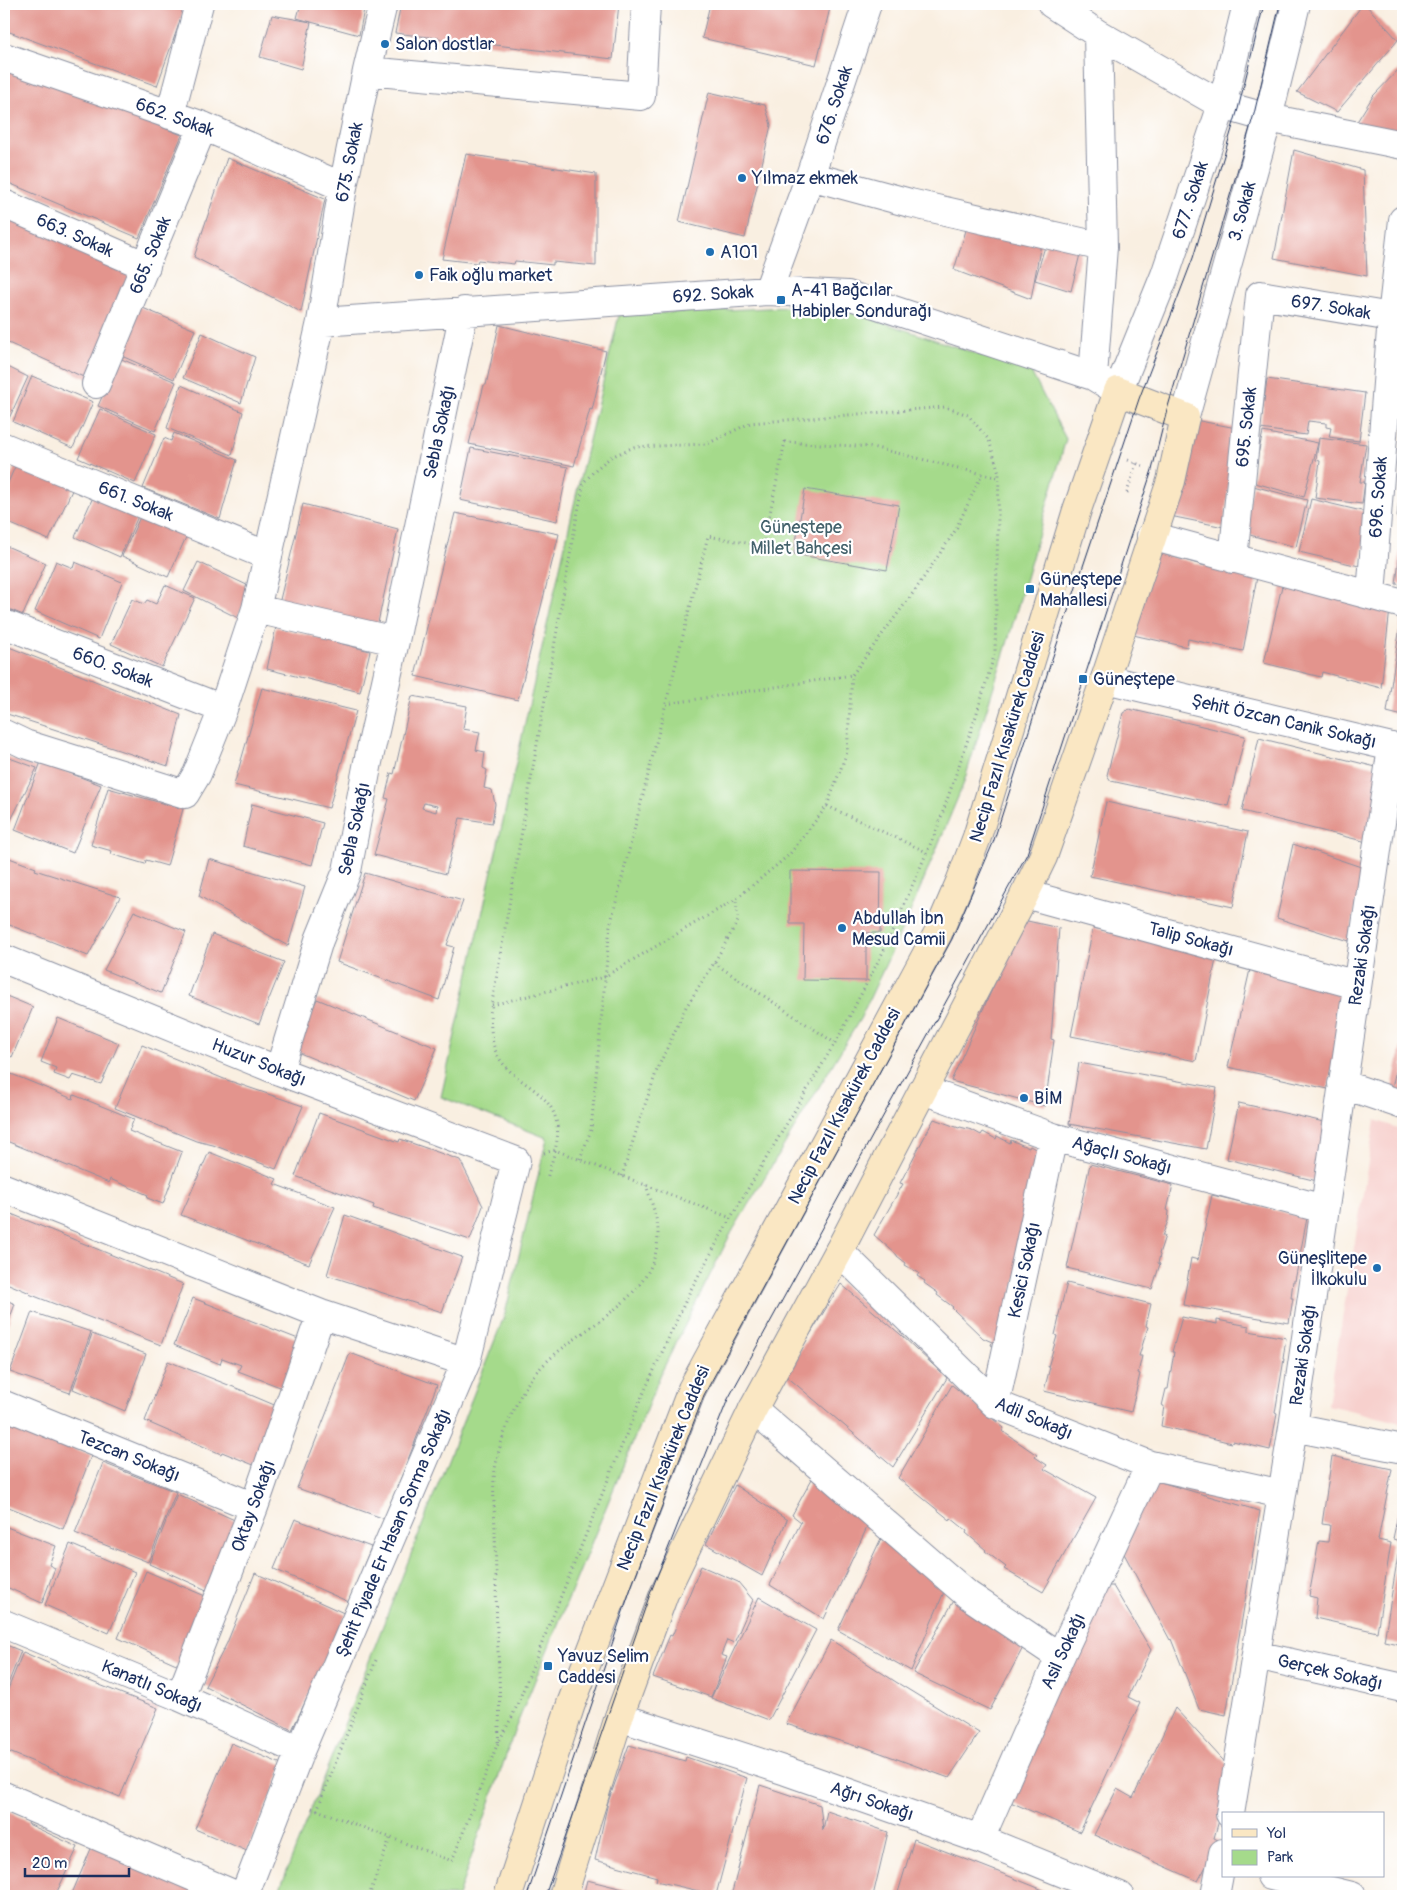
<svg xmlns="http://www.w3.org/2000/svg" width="1407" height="1900" viewBox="0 0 1407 1900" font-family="Pangolin,sans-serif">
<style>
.built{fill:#f7d0cd}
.green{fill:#a5da8b;stroke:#608474}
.building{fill:#e3948d;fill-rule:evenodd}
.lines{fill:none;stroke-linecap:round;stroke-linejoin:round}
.minor-casing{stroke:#8a8fa0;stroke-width:30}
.tertiary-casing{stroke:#8a8fa0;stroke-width:30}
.secondary-casing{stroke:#8a8fa0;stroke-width:30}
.path{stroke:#8a8fa0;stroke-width:3;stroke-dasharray:1 4;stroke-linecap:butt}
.minor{stroke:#fff;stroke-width:28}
.tertiary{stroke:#fff;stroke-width:28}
.secondary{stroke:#fae7c3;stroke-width:28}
.tram{stroke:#1b2f5e;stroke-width:1}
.poi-dot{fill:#1f6fb2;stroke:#fff;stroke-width:2}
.labels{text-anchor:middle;stroke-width:4.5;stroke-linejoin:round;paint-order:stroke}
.poi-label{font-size:18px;fill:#1b2f5e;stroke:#fff;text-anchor:start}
.street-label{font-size:18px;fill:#1b2f5e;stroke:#fff}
.park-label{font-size:18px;fill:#44626c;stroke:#fff}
</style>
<rect width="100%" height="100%" fill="#fff"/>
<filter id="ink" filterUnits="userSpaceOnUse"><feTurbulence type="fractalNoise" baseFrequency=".02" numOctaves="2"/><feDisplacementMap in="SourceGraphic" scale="10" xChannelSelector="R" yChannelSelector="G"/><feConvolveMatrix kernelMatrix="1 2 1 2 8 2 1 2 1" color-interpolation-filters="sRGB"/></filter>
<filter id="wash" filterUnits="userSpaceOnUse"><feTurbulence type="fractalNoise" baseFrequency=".0096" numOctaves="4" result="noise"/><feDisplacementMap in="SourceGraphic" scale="20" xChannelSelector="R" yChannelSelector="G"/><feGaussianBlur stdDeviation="1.12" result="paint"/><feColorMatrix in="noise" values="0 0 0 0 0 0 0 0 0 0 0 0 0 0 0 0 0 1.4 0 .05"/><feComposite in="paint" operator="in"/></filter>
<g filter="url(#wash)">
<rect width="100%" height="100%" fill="#f9efe1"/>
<path class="built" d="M1375 1120 1403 1130V1423L1328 1405Z"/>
<path class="green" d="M831 305 1031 372 1066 439 1007 644 963 785 912 908 860 1019 730 1235 662 1371 515 1729 458 1896H277L505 1314 547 1138 441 1097 580 478 619 315Z"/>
<g id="blocks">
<path class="building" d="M4 4H186L157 86 4 30Z
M291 4H365L359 35 311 22 301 69 260 57 272 15 311 22 297 18 300 7Z
M401 4H619L613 59 395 33Z
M710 4H831L816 65 702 38Z
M1363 4H1365L1398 40 1337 112 1297 92Z
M4 65 182 135 139 238 4 181Z
M1403 65V136L1353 128 1373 96Z
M709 92 765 105 771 125 745 238 679 222Z
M1294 150 1363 170 1367 276 1274 258Z
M466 154 596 174V266L553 262V265L515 261 514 264 478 260 477 263 442 259Z
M227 158 325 199 301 312 194 257Z
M4 213 137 274 90 380 4 341Z
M970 217 1042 238 1031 299 954 270Z
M1047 240 1082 246 1071 291 1035 280Z
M138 306 195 330 174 379 117 354Z
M499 325 606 351 592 410 590 409 574 466 469 444 484 385H486Z
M202 333 255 357 241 403 183 378Z
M119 358 176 382 155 431 98 406Z
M4 365 28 377 6 425 4 423Z
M32 376 93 402 73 448 13 422Z
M1267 379 1365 393 1359 441 1329 437 1331 428 1326 427V423L1308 421 1306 435 1260 429Z
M181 385 243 412 232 455 167 428Z
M100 409 156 434 135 483 78 458Z
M1190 419 1236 428 1224 527 1170 516Z
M1263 432 1318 443 1304 497 1252 482Z
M174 433 237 460 220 519 143 488 164 438 171 441Z
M1319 438 1366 444 1360 482H1365L1362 504 1315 498 1320 461 1316 460Z
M471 448 568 467 557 521 460 500Z
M17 462 74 486 49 540 4 521V492Z
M1402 467H1403V518H1397Z
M1253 486 1307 500 1296 547 1242 533Z
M805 489 899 505 887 570 794 554Z
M94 495 139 514 120 557 75 537Z
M1311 499 1370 513 1359 566 1299 552Z
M303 504 398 529 376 632 278 608Z
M455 513 559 534 518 700 415 676Z
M141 515 187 535 168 577 122 556Z
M1402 535H1403V585L1396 584Z
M4 545 46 563 23 615 4 607Z
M1153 551 1205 566 1206 564 1257 577 1243 651 1188 639 1187 647 1133 635Z
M56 561 73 568 75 562 122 582 99 639 35 611Z
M198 562 251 587 238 618 184 591Z
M165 585 195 598 162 667 111 644 132 599 144 604 147 600 156 604Z
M1282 586 1390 609 1381 688 1322 672 1321 677 1264 663Z
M1402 613H1403V716L1387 712Z
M276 627 370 651 360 692 267 669Z
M9 647 181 715 168 766 4 713V658Z
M262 688 356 711 329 808 234 785Z
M412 696 467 706 463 729 480 732 476 750 485 752 483 768 487 770 484 788 492 790 495 804 492 823 460 818 446 874 374 855 389 799 385 798 391 773 394 774ZM424 803 437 806 436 812 422 808Z
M1129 709 1245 736 1228 806 1111 781 1107 775 1123 713Z
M1259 738 1380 768 1375 844 1242 811Z
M4 756 37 768 6 830 4 829Z
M41 762 101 785 73 853 15 830Z
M108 788 183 809 167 866 146 860 145 864 111 854 112 851 91 845Z
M1106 802 1248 832 1233 907 1090 876Z
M252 804 323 823 312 865 243 846Z
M1293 844 1364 868 1349 941 1277 918Z
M4 856 36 868 35 870 120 897 88 956 7 924 6 926 4 925Z
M209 859 305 887 288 946 199 896Z
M790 871 881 872 880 933H866V981L803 980 804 924H790Z
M365 873 463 901 447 945 454 947 439 1000 337 962Z
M134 911 186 932 161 993 104 970Z
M1023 920 1059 928 1051 1039 1054 1040 1045 1106 951 1081Z
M1093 928 1217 954 1196 1061 1071 1036Z
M212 934 284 962 259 1024 189 996Z
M1251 965 1351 987 1328 1089 1228 1067Z
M4 995 33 1007 12 1057 4 1053Z
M317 999 437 1048 414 1101 295 1051Z
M58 1018 119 1043 101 1084 73 1075 70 1080 54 1074 56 1068 41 1062Z
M1402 1042H1403V1100L1390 1097Z
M142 1045 224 1079 303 1106 276 1169 213 1145 196 1141 115 1108Z
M1079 1063 1217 1088 1206 1149 1069 1124Z
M4 1071 73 1099 74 1095 134 1119 129 1131 182 1152 163 1204 147 1198 148 1195 110 1179 109 1183 4 1140Z
M1239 1103 1329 1123 1317 1181 1227 1159Z
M319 1113 399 1142 400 1139 460 1160 483 1206 470 1240 373 1208 374 1205 295 1176Z
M934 1119 959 1128 960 1127 972 1130 981 1135 983 1132 996 1139 997 1136 1010 1143 1011 1140 1029 1148 1030 1146 1046 1155 999 1349 991 1345 992 1342 983 1338 952 1308 953 1307 937 1295 938 1293 924 1283 925 1281 917 1276 919 1273 905 1265 906 1263 897 1256V1255L874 1235 903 1184 900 1183Z
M209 1152 277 1179 274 1184 335 1207 309 1264 181 1215Z
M1090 1164 1173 1185 1167 1210 1169 1211 1168 1221 1162 1236H1165L1159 1254 1160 1255 1158 1263 1160 1264 1152 1289 1067 1268Z
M1212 1195 1307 1218 1295 1281H1293L1291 1298H1293L1289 1323 1183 1305 1191 1258 1198 1260Z
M4 1211 183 1284 161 1345 29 1294 30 1293 4 1282Z
M345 1215 462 1257 442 1312 327 1275Z
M1067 1283 1151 1304 1146 1326 1148 1327 1139 1356H1142L1138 1373 1140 1374 1131 1412 1044 1391 1050 1367H1048L1057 1336 1055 1335 1059 1318H1058Z
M841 1284 900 1334 947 1378 893 1467 785 1375Z
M193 1298 306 1342 288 1390 238 1371 241 1365 222 1358 220 1364 174 1345Z
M4 1299 15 1304 4 1334Z
M32 1312 91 1332 70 1393 10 1372Z
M1182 1317 1217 1324V1320L1249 1326V1331L1286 1338 1283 1359H1284L1275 1413 1277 1414 1270 1450 1233 1441 1232 1443 1161 1426 1164 1406H1162L1166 1389H1168L1174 1352H1172Z
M92 1334 146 1354 125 1411 73 1389Z
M350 1353 437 1385 385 1519 297 1488Z
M168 1361 246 1392V1393L279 1407 256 1466 222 1452 221 1454 145 1421Z
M952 1385 1004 1428 1002 1431 1037 1455 1035 1457 1047 1465 1044 1469 1096 1498 1043 1592 1004 1569 1006 1567 985 1551 986 1550 966 1533 967 1531 951 1518 950 1520 898 1478Z
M4 1420 91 1456 63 1529 4 1505Z
M1332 1456 1392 1469 1378 1540 1391 1543 1377 1632 1315 1618 1317 1598 1309 1596 1319 1541 1328 1542 1330 1525 1322 1524Z
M103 1463 176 1492 148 1562 75 1533Z
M818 1468 871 1519 824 1619 770 1585 801 1522 792 1515Z
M1150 1479 1260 1511 1226 1715 1199 1709 1171 1639 1170 1640 1120 1546Z
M735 1485 787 1520 762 1576 706 1544Z
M177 1494 239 1522 211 1592 149 1564Z
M1402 1494H1403V1542L1393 1539Z
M295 1519 371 1547 349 1602 274 1569Z
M4 1526 56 1546 49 1565 55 1568 42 1603 4 1586Z
M885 1530 946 1587 911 1671 838 1630Z
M70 1544 135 1572 109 1633 45 1605Z
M1398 1555 1403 1556V1645L1384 1641Z
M701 1566 738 1582 753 1600 734 1643 727 1640 721 1655 727 1657 711 1697 653 1677 670 1635 672 1636Z
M146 1571 210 1598 183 1667 118 1638Z
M255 1573 346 1614 292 1730 205 1686 227 1643Z
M1101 1586H1113L1151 1650 1128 1697 1140 1703 1080 1832 1001 1798Z
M759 1597 816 1630 769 1720 711 1698Z
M956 1597 1027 1640 990 1710 913 1673Z
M831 1640 896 1682 979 1733 949 1778 859 1745V1747L786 1724Z
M4 1644 21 1651 4 1694Z
M23 1652 82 1678 158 1708 120 1797 4 1750V1699Z
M1175 1708 1233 1771 1214 1838 1220 1841 1198 1881 1094 1835 1117 1789 1133 1798Z
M231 1743 284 1765 247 1851 195 1829Z
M629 1745 685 1761 686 1757 747 1778 716 1895 656 1881 657 1877 595 1860 608 1802Z
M760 1785 820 1805 823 1830 827 1811 888 1832 873 1896H731Z
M4 1810 29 1821 28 1824 78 1847 55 1896H4Z
M914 1839 1006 1875 1058 1896H897Z
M93 1844 214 1896H71Z
M587 1880 635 1892V1890L657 1896H583Z"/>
</g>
</g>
<g filter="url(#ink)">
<use href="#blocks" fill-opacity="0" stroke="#8a8fa0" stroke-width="1"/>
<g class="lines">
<defs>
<path id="minor" d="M1052 4 1098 34 1222 105 1268 118 1403 145
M4 57 203 126 343 187
M367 71 641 96 646 4
M170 115 199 4
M810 176 910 203 1103 247
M4 204 146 266
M768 291 810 176 867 4
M321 322 768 291 848 295 1093 376 1118 391
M1093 376 1103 247 1098 34
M96 384 203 126
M4 447 268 556
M1151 536 1403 604
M1233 559 1260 295 1403 319
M1371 595 1392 317 1403 220
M256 609 395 641
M4 624 223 709
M1105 679 1392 747 1403 752
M4 734 25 744 185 794 197 774 223 709 256 609 321 322 343 187 367 71 383 4
M1025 894 1357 985
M4 959 279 1071 516 1161 466 1362 300 1751 244 1896
M279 1071 319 940 347 871 368 762 395 641 464 311
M1342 1084 1403 1105
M923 1090 1053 1137 1324 1209
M4 1188 321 1314 466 1362
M839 1251 995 1404 1150 1465 1282 1494
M995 1404 1053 1137
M4 1405 254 1507
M753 1409 968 1595 1060 1657
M1293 1427 1403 1449
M4 1624 180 1697 300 1751
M1256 1655 1403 1688
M180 1697 254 1507 321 1314
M619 1717 786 1771 980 1839 1120 1896
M4 1796 238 1896
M1230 1814 1293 1427 1392 747
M980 1839 1060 1657 1150 1465
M1271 1876 1352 1896
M1215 1896 1223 1853"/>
<path id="tertiary" d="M1118 391 1165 275 1222 105 1247 4
M1185 417 1268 118 1296 4"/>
<path id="secondary" d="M508 1896 571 1704 692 1389 938 933 960 882 977 837 1077 510 1118 391 1185 417 1171 481 1105 679 1043 857 1025 894 839 1251 753 1409 664 1594 619 1717 563 1896"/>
</defs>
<use href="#minor" class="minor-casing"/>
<use href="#tertiary" class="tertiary-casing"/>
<use href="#secondary" class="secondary-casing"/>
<path class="path" d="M1128 460 1143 466
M1127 493 1136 463
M666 704 852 675
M827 806 927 852
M714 963 835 1043
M492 1005 604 977 736 899 789 855 827 806 847 752 852 675 916 589 955 531 982 474
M544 1153 555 1150 731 1218
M580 1159 591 1130 610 926 708 536 763 546 785 442 872 447 999 478
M622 1176 638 1125 657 1070 686 1007 714 963 738 921 736 899
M498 1742C501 1705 499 1669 497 1632 496 1599 496 1567 495 1534 495 1514 492 1489 495 1469 499 1444 509 1418 521 1395 552 1331 659 1312 658 1232 658 1219 650 1198 646 1185
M312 1808 452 1861 497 1745 513 1715 639 1403 690 1291 733 1214 842 1031 885 948 937 829 976 716 995 653 999 473 989 440 968 415 945 407 750 423 707 444 634 447 611 457 596 469 584 482 576 521 490 1014C491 1028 491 1044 498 1056 514 1085 552 1089 557 1125 560 1142 551 1162 547 1179
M317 1810 376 1660
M328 1893 336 1896
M369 1896 390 1838"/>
<use href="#minor" class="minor"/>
<use href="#tertiary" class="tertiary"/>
<use href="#secondary" class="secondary"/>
<path class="tram" d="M527 1896 632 1585 704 1395 952 939 993 843 1051 662 1139 399 1193 258 1238 109 1264 4
M545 1896 650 1594 728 1399 1027 854 1152 470 1167 410 1254 114 1280 4"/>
</g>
</g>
<g class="poi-dot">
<circle cx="385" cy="44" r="5"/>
<circle cx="742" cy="178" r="5"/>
<circle cx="710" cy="252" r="5"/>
<circle cx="419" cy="275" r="5"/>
<rect x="776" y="295" width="10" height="10" rx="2.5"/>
<rect x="1025" y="584" width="10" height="10" rx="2.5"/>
<rect x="1078" y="674" width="10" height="10" rx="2.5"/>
<circle cx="842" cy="928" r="5"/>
<circle cx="1024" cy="1098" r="5"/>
<circle cx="1377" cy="1268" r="5"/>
<rect x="543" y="1661" width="10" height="10" rx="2.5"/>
</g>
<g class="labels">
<g class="poi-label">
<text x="395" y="50">Salon dostlar</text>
<text x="752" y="184">Yılmaz ekmek</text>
<text x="720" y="258">A101</text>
<text x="429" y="281">Faik oğlu market</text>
<text x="791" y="296">A-41 Bağcılar<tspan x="791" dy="21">Habipler Sondurağı</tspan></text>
<text x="1040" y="585">Güneştepe<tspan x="1040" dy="21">Mahallesi</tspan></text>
<text x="1093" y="685">Güneştepe</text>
<text x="852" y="924">Abdullah İbn<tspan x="852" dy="21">Mesud Camii</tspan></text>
<text x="1034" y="1104">BİM</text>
<text x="1367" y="1264" text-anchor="end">Güneşlitepe<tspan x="1367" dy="21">İlkokulu</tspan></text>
<text x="558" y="1662">Yavuz Selim<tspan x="558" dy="21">Caddesi</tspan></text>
</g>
<g class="street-label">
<text transform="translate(834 105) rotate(-72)" y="6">676. Sokak</text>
<text transform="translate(175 117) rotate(20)" y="6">662. Sokak</text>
<text transform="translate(349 162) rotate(-79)" y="6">675. Sokak</text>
<text transform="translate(1190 200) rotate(-72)" y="6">677. Sokak</text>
<text transform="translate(1242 211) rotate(-75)" y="6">3. Sokak</text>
<text transform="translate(75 235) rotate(24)" y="6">663. Sokak</text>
<text transform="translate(150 255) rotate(-68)" y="6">665. Sokak</text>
<text transform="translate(713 294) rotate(-4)" y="6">692. Sokak</text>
<text transform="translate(1331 307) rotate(9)" y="6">697. Sokak</text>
<text transform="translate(1246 427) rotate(-84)" y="6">695. Sokak</text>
<text transform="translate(439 432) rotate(-78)" y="6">Sebla Sokağı</text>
<text transform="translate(1378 497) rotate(-86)" y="6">696. Sokak</text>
<text transform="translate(136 501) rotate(22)" y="6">661. Sokak</text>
<text transform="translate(113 667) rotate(21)" y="6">660. Sokak</text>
<text transform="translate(1284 721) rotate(13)" y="6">Şehit Özcan Canik Sokağı</text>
<text transform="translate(1007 737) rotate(-73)" y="6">Necip Fazıl Kısakürek Caddesi</text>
<text transform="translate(354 829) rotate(-78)" y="6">Sebla Sokağı</text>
<text transform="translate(1191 939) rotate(15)" y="6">Talip Sokağı</text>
<text transform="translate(1362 955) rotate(-82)" y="6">Rezaki Sokağı</text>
<text transform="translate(259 1062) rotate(22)" y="6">Huzur Sokağı</text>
<text transform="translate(844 1106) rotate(-62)" y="6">Necip Fazıl Kısakürek Caddesi</text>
<text transform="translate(1122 1155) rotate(15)" y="6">Ağaçlı Sokağı</text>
<text transform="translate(1024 1270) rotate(-78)" y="6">Kesici Sokağı</text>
<text transform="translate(1303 1355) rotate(-82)" y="6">Rezaki Sokağı</text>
<text transform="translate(1034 1418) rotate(23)" y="6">Adil Sokağı</text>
<text transform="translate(129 1456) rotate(22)" y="6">Tezcan Sokağı</text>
<text transform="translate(663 1468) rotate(-68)" y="6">Necip Fazıl Kısakürek Caddesi</text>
<text transform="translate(253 1506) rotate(-70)" y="6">Oktay Sokağı</text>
<text transform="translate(393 1533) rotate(-67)" y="6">Şehit Piyade Er Hasan Sorma Sokağı</text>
<text transform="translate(1063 1651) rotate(-65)" y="6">Asil Sokağı</text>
<text transform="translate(1330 1672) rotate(13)" y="6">Gerçek Sokağı</text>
<text transform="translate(152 1686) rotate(23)" y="6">Kanatlı Sokağı</text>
<text transform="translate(872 1801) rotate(19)" y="6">Ağrı Sokağı</text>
</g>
<g class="park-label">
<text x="801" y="533">Güneştepe<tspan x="801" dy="21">Millet Bahçesi</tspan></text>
</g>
</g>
<rect width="1407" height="1900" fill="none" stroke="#fff" stroke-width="20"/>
<rect x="1222" y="1812" width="162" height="65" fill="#ffffff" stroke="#a4acbf"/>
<rect x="1232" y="1829" width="25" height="8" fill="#fae7c3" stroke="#a4acbf"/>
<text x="1267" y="1838" font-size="15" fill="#1b2f5e">Yol</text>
<rect x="1232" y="1850" width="25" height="15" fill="#a5da8b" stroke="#a4acbf"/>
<text x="1267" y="1862" font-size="15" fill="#1b2f5e">Park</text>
<path d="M25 1868v8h104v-8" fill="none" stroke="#1b2f5e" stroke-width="2.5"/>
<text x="32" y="1868" font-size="15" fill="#1b2f5e" stroke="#ffffff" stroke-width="4" paint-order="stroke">20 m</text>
</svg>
